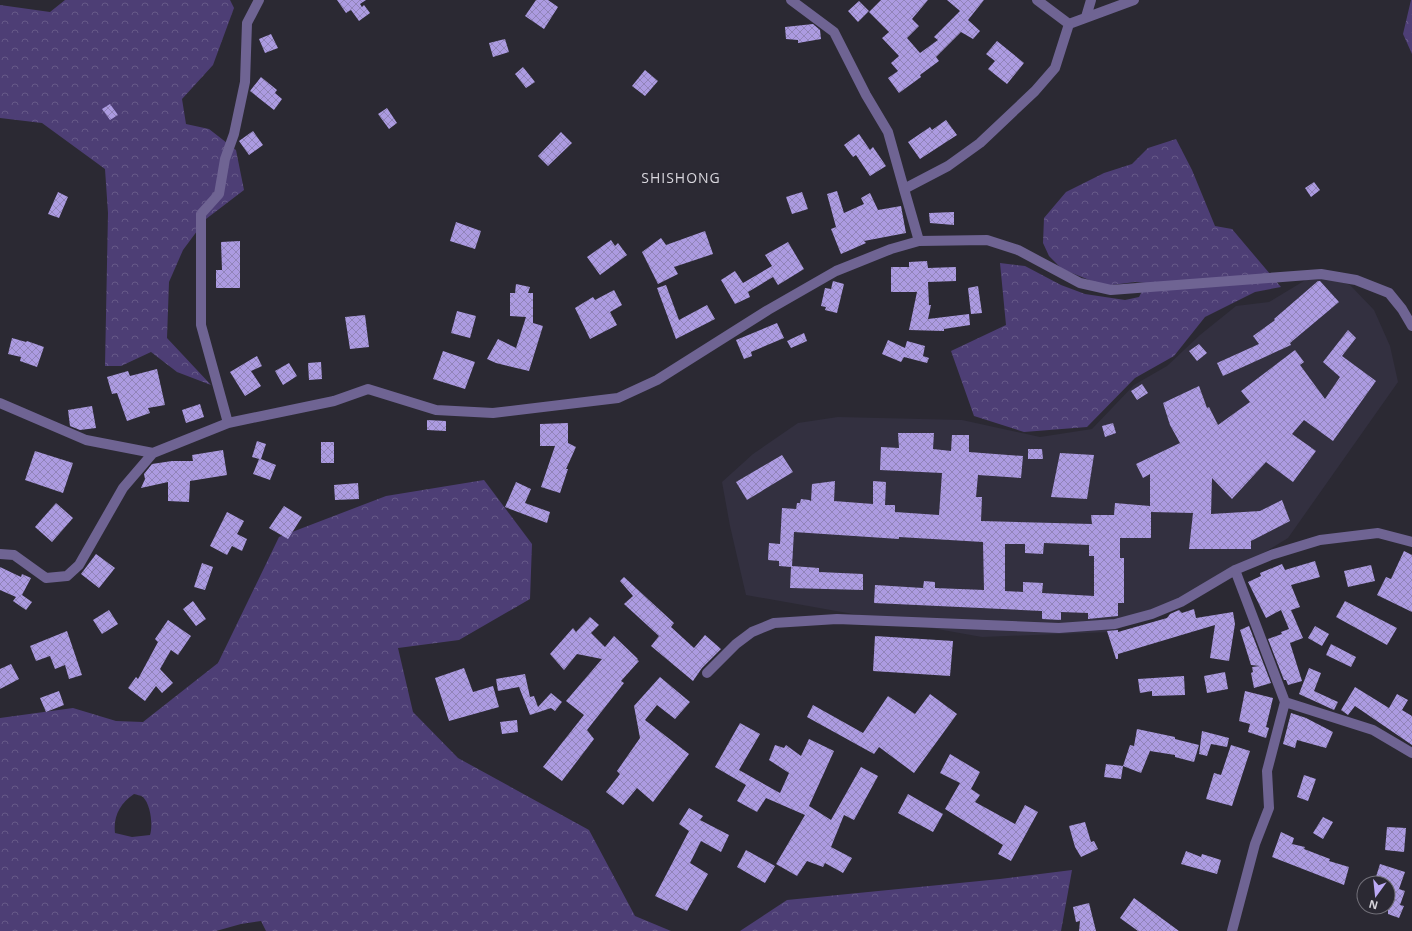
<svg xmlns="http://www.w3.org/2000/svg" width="1412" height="931" viewBox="0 0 1412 931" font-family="'Open Sans',sans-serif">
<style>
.built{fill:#333040}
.forest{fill:url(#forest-crowns);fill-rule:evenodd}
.building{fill:url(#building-cross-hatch);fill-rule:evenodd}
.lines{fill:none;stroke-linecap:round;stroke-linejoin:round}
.minor{stroke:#6f6493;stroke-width:10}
.labels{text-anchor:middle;stroke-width:4;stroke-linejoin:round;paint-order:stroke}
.quarter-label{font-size:14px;letter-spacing:1px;fill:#d8d6dd;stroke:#2b2933}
</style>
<defs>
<pattern id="forest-crowns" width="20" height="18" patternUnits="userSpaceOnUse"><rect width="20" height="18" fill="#4d3e75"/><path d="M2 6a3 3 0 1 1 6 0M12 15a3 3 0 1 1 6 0" fill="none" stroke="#665988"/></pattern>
<pattern id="building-cross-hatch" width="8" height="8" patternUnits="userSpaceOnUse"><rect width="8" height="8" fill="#ac9be1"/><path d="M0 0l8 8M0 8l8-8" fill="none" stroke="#9184b9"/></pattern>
</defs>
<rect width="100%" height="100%" fill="#2b2933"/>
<path class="built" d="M1317 273 1350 285 1374 310 1390 346 1398 382 1288 538 1187 600 1111 632 982 637 746 595 730 526 722 482 753 454 798 423 838 417 962 420 1040 437 1092 429 1134 385 1167 366 1200 335 1236 306 1269 302Z"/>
<path class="forest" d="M65 0H230L234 8 213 65 182 99 186 124 209 129 236 150 244 190 206 219 183 250 169 282 167 338 211 385 177 372 151 352 121 366H105L108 213 105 169 42 123 0 118V5L50 12Z
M1411 0H1412V54L1403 34Z
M1176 139 1192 170 1215 226 1232 229 1281 287 1255 292 1205 317 1174 356 1135 378 1087 427 1024 432 974 416 951 351 1006 325 1000 263 1025 266 1061 285 1085 294 1125 300 1139 297 1146 283 1135 282 1104 286 1062 269 1049 256 1043 243 1044 218 1066 192 1104 173 1132 164 1148 148Z
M484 480 532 544 530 599 459 640 398 648 413 712 458 758 589 830 635 916 671 931H266L261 921 241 924 216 931H0V718L73 708 116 721 143 722 218 663 279 537 386 496ZM134 794C137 795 140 795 143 797 151 805 153 826 150 835L132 837 115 833C113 817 120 803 134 794Z
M1072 870 1061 931H740L787 900 1000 879Z"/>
<path class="building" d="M337 0H366L360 4 362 7 364 5 370 13 359 21 351 10 346 13Z
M536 0H548L558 7 544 29 525 16Z
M881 0H928L912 19 919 26 907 38 920 53 938 40 934 37 960 11 947 0H984L968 20 980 31 973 39 961 32 936 57 939 61 920 75 921 77 899 93 888 78 898 71 891 63 899 56 882 38 889 32 869 12Z
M859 1 869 11 858 22 848 11Z
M813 24 820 30 821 39 798 43V40L786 39 785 27Z
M271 34 278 48 265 53 259 39Z
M505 39 509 52 493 57 489 43Z
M997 41 1024 63 1007 84 988 69 995 61 986 54Z
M523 67 535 82 526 88 515 74Z
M645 70 658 81 645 96 632 86Z
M261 77 277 90 275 93 282 99 274 110 250 91Z
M110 104 118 115 110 120 102 109Z
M387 108 397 123 389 129 378 114Z
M946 120 957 135 920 159 908 142 930 127 932 130Z
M253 131 263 145 249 155 239 141Z
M561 132 572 143 548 166 538 156Z
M859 134 870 150 873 147 886 166 870 176 856 155 853 157 844 145Z
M1314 182 1320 190 1311 197 1305 188Z
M837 191 844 213 864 204 861 198 870 193 878 210 901 206 906 233 864 241 866 243 841 254 831 229 836 227 827 194Z
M58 192 68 197 59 218 48 214Z
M802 192 808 209 792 214 786 197Z
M954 212V225L930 223 929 213Z
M456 222 481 231 475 249 450 241Z
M705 231 713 254 674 267 678 274 658 284 642 252 661 238 666 245Z
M611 240 615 246 618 243 627 255 600 275 587 257Z
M240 241V288H216V270H222L221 242Z
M788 242 804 269 778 285 773 277 748 292 750 297 735 304 721 280 735 271 743 283 772 266 765 255Z
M927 261 928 268 956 267V281L928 282 929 305H931L928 319 969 314 970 325 944 329V331L909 330 917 292H891V267H909V262Z
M833 281 844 284 837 313 825 310 826 307 821 306 825 288 831 289Z
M1318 281H1320L1339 302 1290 343 1291 345 1223 376 1217 363 1259 344 1253 336 1275 320 1274 319Z
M516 284 530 287 528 293H533V323L543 326 529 371 496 363 487 359 498 339 516 348 526 317 510 316V293H515Z
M666 285 679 320 707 305 715 319 676 339 657 288Z
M978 286 982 313 971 314 968 288Z
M614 290 622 305 610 312 617 325 590 339 575 308 593 297 595 300Z
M457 311 476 316 470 338 451 333Z
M365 315 369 347 350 349 345 317Z
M777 323 784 338 751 352 752 356 744 359 736 340Z
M1348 330 1356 338 1342 356 1376 381 1333 441 1304 420 1292 434 1316 451 1293 482 1266 462 1232 499 1212 478 1211 514 1260 511 1282 500 1290 521 1251 541V549H1189L1193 513 1151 512V538H1120V558H1124V603H1118V616L1088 619V613L1061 612V620L1042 619V611L874 603 875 585 923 588 924 581 935 582V588L984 590 983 542 899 537V539L794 532 792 566 819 568V572L863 574V590L790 588 791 567 779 566V561L768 560 769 543 780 544 782 508 796 509 797 503H800L801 499 809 500 811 501 812 484 835 481 834 501 873 504V481L886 482 885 505H895V512L939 515 942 473 880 470 881 447 899 448 898 433H934L933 449 951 451 952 435H969V452L1023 456 1021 478 978 475 976 497H982L981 521 1092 524 1091 515H1114L1115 503 1150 506V474L1143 478 1136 464 1180 443 1170 425 1163 403 1199 386 1207 408 1209 407 1218 425 1250 402 1241 391 1295 350 1304 362 1300 365 1325 399 1340 377 1323 362ZM1044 543 1089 545V556H1094V596L1042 593 1043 583 1023 582V592L1005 591V544H1025V553L1043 554Z
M804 333 807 341 791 348 787 341Z
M12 338 26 342 27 341 44 347 37 367 20 361 21 357 8 354Z
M888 340 905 348 907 341 925 346 923 356 929 358 927 363 904 357 901 362 882 354Z
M1199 344 1207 353 1197 361 1189 351Z
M443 351 475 362 465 389 433 379Z
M257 356 262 366 251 371 261 386 245 396 230 372Z
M321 362 322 379 309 380 308 363Z
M289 363 297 376 283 385 275 371Z
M157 369 165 405 148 408 150 413 127 421 117 393 112 394 107 377 128 371 130 376Z
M1142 384 1148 393 1137 400 1131 391Z
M200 404 204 417 186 423 182 410Z
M92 406 96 428 80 430 70 426 68 410Z
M427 420 446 421V431L427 430Z
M568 423V443L576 447 566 469H568L560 493 541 487 555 446H540V424Z
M1113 423 1116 433 1105 437 1102 426Z
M257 441 266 444 261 459 276 465 270 480 253 474 259 459 252 457Z
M321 442H334V463H321Z
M1028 449H1042L1043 459H1028Z
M223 450 227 475 190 481 189 502 168 501V482L141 488 145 479 144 474 152 464 172 461H193L192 455Z
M35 451 73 463 63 493 25 480Z
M1060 453 1094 455 1087 499 1051 497Z
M782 455 793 472 747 500 736 482Z
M516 482 531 489 525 503 550 512 547 523 505 507Z
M358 483 359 499 335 500 334 485Z
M56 503 73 518 52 542 35 527Z
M284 506 302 517 288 539 269 528Z
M227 512 244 521 237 534 247 539 242 551 232 546 227 555 210 546Z
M1404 551 1412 555V612L1377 595 1386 577 1391 579Z
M96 554 115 568 99 588 81 574Z
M1315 561 1320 577 1291 585 1300 607 1291 610 1303 638 1290 643 1302 681 1288 685 1286 680H1284L1268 639 1282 634 1281 632 1289 629 1281 610 1266 618 1248 582 1261 576 1260 573 1282 564 1285 570Z
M202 563 213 567 205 590 194 587Z
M1371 565 1375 581 1348 587 1344 571Z
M0 567 21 577 22 574 31 578 22 595 32 602 26 610 13 601 16 597 0 590Z
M624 577 674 623 671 627 694 648 705 635 721 649 702 668 693 681 651 646 659 636 624 604 633 596 620 581Z
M193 601 206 619 196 626 183 609Z
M1345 601 1397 628 1387 645 1336 617Z
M1194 609 1196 618 1233 612 1235 624 1229 661 1210 658 1215 625 1118 654V659H1116L1107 631 1118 630V632L1167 618 1170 614 1179 610 1182 613Z
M109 610 118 624 102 634 93 620Z
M590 617 599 625 591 633 605 647 614 636 638 659 637 660 639 661 621 681 624 683 587 730 594 739 562 781 543 767 584 715 566 701 602 659 577 654 564 670 550 654 573 628 576 632Z
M168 620 191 636 178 655 171 650 160 669 173 683 162 693 156 686 145 701 128 688 136 677 138 679 158 642 155 639Z
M1249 626 1271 683 1254 688 1251 673 1253 672 1252 667 1260 666 1251 665 1240 630Z
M1315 626 1329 634 1322 646 1308 638Z
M67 631 82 675 69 679 65 665 55 669 50 656 36 661 30 646Z
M875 636 953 641 950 676 873 671Z
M1331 644 1356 657 1351 667 1326 655Z
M11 664 19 679 0 689V669Z
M464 668 473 692 493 686 499 707 449 721 435 678Z
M1309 668 1321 673 1314 691 1338 702 1334 710 1299 694Z
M1225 672 1228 689 1207 693 1204 676Z
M525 674 530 697 534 696 538 707 551 693 562 702 555 711 551 708 530 715 519 687 498 691 496 679Z
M1184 676 1185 695 1152 696V691L1140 693 1138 679Z
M660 677 690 702 675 719 657 705 645 720 689 754 653 802 637 788 623 805 606 792 620 774 617 771 640 738 634 706Z
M1355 687 1389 708 1397 694 1408 700 1402 710 1412 716V745L1355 706 1348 715 1341 710Z
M59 691 64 705 46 712 40 698Z
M1245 691 1273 698 1266 727 1269 728 1266 738 1248 732 1250 724 1239 721Z
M930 694 957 714 914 773 879 747 874 754 807 717 813 705 863 733 888 696 915 714Z
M1291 713 1306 718 1333 732 1326 748 1297 740 1295 748 1283 744Z
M517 720 518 732 502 734 500 722Z
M740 723 760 734 739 770 780 793 789 773 769 760 775 745 784 748 786 745 801 756 809 739 834 751 809 806 831 820 861 767 878 776 854 820 844 815 831 847 852 858 843 873 825 863 823 867 807 861 797 876 776 864 805 815 766 798 757 812 737 801 746 785 715 767Z
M1137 729 1175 737V739L1199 745 1194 762 1175 757V755L1150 751 1141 773 1123 766 1121 779 1104 777 1106 764 1123 766 1130 745 1134 746Z
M1202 731 1229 738 1227 747 1211 744 1207 756 1199 754Z
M1231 745 1250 751 1232 806 1206 799 1214 773 1221 775Z
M950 754 980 772 971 789 980 795 975 802 1015 824 1025 805 1038 812 1011 861 998 854 1003 845 945 809 960 783 940 773Z
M1304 775 1316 779 1308 801 1297 797Z
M908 794 943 814 933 832 898 813Z
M689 808 703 816 700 820 729 835 721 852 701 841 690 863 708 874 687 911 655 896 689 831 679 824Z
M1323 817 1333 822 1323 839 1313 833Z
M1085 822 1091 842 1094 841 1098 849 1081 857 1075 847 1069 826Z
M1387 827 1406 828 1404 852 1385 850Z
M1281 832 1294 838 1292 844 1305 847 1304 849 1330 859 1329 861 1349 867 1344 885 1272 857Z
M746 850 775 866 765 883 737 867Z
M1186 851 1201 857 1202 854 1221 860 1217 874 1181 864Z
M1380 864 1405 872 1399 889 1405 891 1400 905 1404 906 1399 918 1388 914V883H1374Z
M1134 898 1179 931H1138L1120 918Z
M1089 903 1096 931H1079L1080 921 1076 922 1073 907Z"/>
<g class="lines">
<path class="minor" d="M791 0 834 32 866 95 888 132 904 189
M1037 0 1069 24
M1086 17 1091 0
M919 241 904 189 948 166 980 143 1035 91 1055 68 1069 24 1134 0
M0 403 86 440 153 453
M228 423 201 325V214L219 194 225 159 234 134 245 82 247 23 259 0
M0 554 14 555 46 578 67 576 79 565 123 488 153 453 228 423 334 401 368 389 436 410 493 413 618 398 657 380 768 310 836 271 891 249 919 241 987 240 1018 250 1080 283 1111 290 1321 274 1356 280 1389 293 1402 309 1412 326
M707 673 736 644 752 632 774 623 837 619 1059 628 1115 624 1152 614 1181 602 1235 570 1271 555 1320 540 1378 533 1412 542
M1285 702 1373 730 1412 753
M1232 931 1255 844 1269 808 1267 771 1285 702 1235 570"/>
</g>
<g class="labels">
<g class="quarter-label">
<text x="681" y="183">SHISHONG</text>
</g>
</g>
<g transform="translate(1376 895) rotate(195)"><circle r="19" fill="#2b2933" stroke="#706e77"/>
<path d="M0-3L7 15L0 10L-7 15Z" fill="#bcaaf6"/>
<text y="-6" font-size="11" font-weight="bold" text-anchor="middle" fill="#d8d6dd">N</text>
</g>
</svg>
